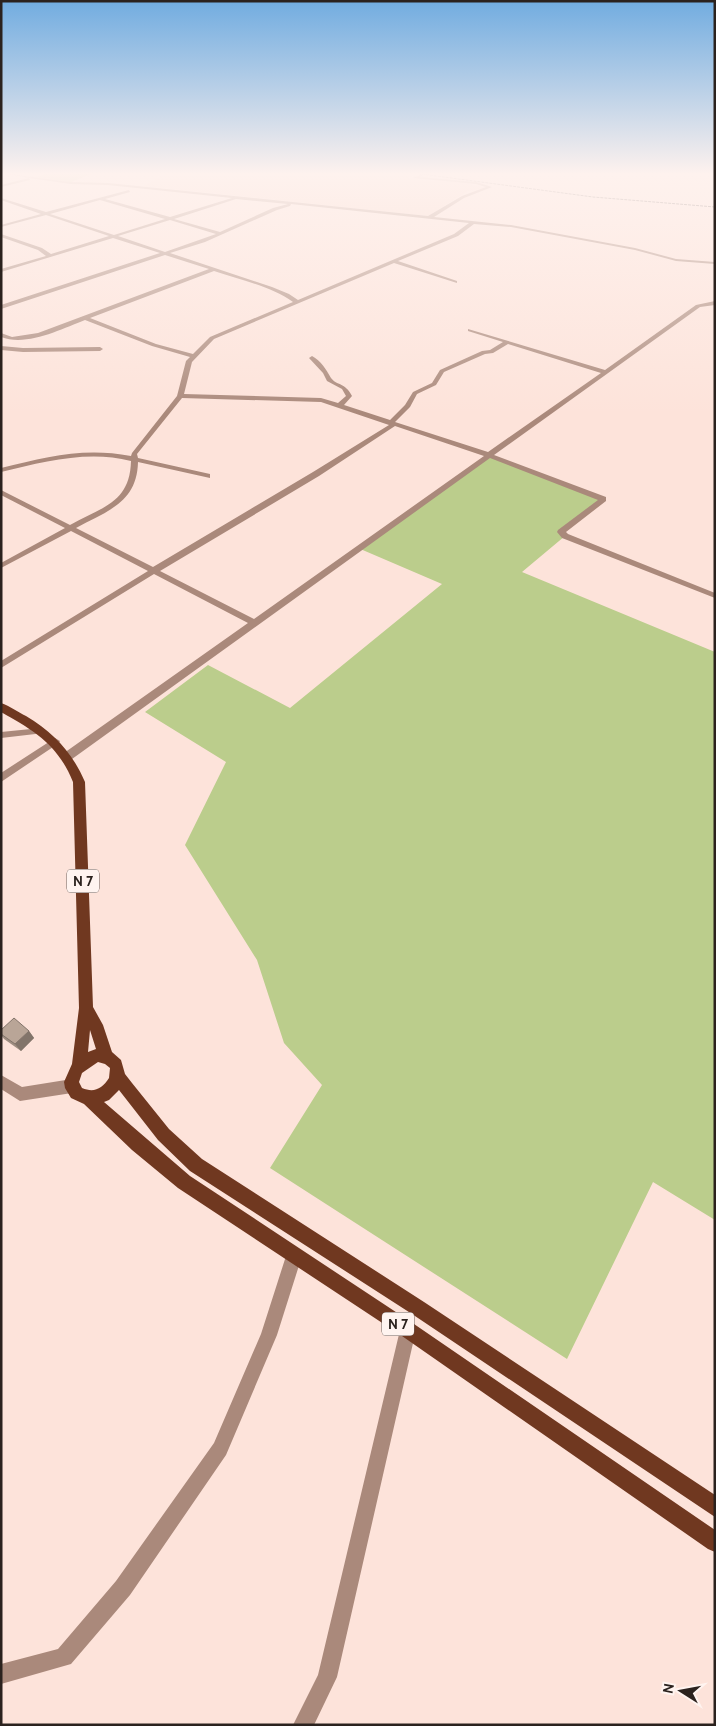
<svg xmlns="http://www.w3.org/2000/svg" width="716" height="1726" viewBox="0 0 716 1726" font-family="Cabin,sans-serif">
<style>
.built{fill:#f8d7ca}
.green{fill:#bbcd8c}
.lines{fill:none;stroke-linecap:round;stroke-linejoin:round}
.street{fill:#aa897b;fill-rule:evenodd}
.primary{fill:#703820;fill-rule:evenodd}
.rail{stroke:#50443f;stroke-width:1;stroke-dasharray:3 1;stroke-linecap:butt}
.wall{fill:#9f8e82}
.shaded-wall{fill:#82746a}
.building{fill:#b9a597;stroke:#82746a}
.labels{text-anchor:middle;stroke-width:4;stroke-linejoin:round;paint-order:stroke}
.shield{fill:#fff4f0;stroke:#6b615d;stroke-width:1}
.shield-label{font-size:14px;font-weight:bold;fill:#2b221e}
</style>
<rect width="100%" height="100%" fill="#fde3da"/>
<path class="built" d="M168 173H399L412 175 409 178 411 179 465 183 485 188 468 191 428 216 144 186Z"/>
<path class="green" d="M47 173H94L71 182 37 177Z
M489 455 603 499 561 531 565 536 522 572 715 652V1220L653 1182 567 1359 270 1168 322 1085 284 1043 257 960 185 845 226 762 145 712 208 665 290 708 442 584 358 548Z"/>
<g class="lines">
<path class="street" d="M3 173 71 182 108 183 428 216 462 196 486 187 476 184 413 178 423 173H427L420 177 476 182 492 187 464 198 434 217 511 225 635 248 676 259 715 262V264L676 261 635 250 511 227 474 224 458 236 398 261 457 281V283L394 263 214 339 192 362 184 394 321 398 338 403 346 396 342 389 327 381 323 373 309 358 312 356C321 361 326 369 331 378 337 386 345 382 352 396L344 405 390 420 405 405 413 392 432 383 440 370 482 351 490 350 503 342 468 331V329L605 370 696 305 715 301V305L700 307 494 455 606 497V501L566 532 568 534 715 593V598L562 538 557 532 558 530 598 500 490 458 72 759H64L63 756 64 753 248 623 154 574 1 668V661L148 571 71 531 1 568V563L65 528 1 495V490L70 525C102 507 130 503 131 461 87 450 44 462 1 472V468C47 457 83 447 131 456L132 453 177 396 186 361 190 357 152 346 85 320C61 329 27 347 1 337V333L12 337 38 333 209 269 165 255 1 309V305L160 253 113 238 1 272V269L46 256 38 250 1 237V234L42 248 51 254 109 236 46 215 1 227V225L41 214 1 200V198L46 212 129 190 130 192 105 199 170 217 232 198 108 185 71 184 29 178 30 180 1 187V185L29 178ZM236 199 288 204 273 208 220 232 174 219ZM100 200 165 219 114 235 50 214ZM291 204 469 223 454 234 298 300 289 294 272 287 170 253 205 242 277 210 290 206ZM170 220 216 234 165 252 118 236ZM214 271C240 280 271 286 293 302L210 337 193 354 156 344 90 318ZM508 344 601 373 488 452 395 422 410 407 417 394 436 385 444 372 485 354 493 353ZM182 398 321 402 389 425 313 472 153 567 76 528C107 511 137 503 138 462L210 478V474L138 458 137 454ZM395 426 484 456 254 619 160 571 319 476Z
M1 346 23 348 100 347 103 349 100 351 23 352 1 350Z
M41 728 44 729 46 731 44 733 1 738V732Z
M55 738 60 741 59 743 1 782V773Z
M1 1075 22 1087 72 1079 77 1081 79 1086 77 1091 72 1093 20 1101 1 1089Z
M294 1248 299 1251 302 1256 277 1335 226 1455 130 1595 71 1664 1 1684V1664L58 1649 116 1581 214 1443 261 1334 286 1256 289 1251Z
M408 1322 414 1324 416 1330 337 1677 314 1725H293L318 1675 400 1330 402 1324Z"/>
<path class="primary" d="M1 703C10 706 18 712 26 716 54 733 72 752 85 782L93 1007 103 1025 112 1052 121 1060 125 1074 132 1083 169 1129 202 1159 424 1302 715 1495V1517L412 1314 190 1171 158 1140 119 1090 109 1100 104 1102 190 1176 414 1324 715 1530V1552L708 1549 402 1336 178 1188 132 1150 84 1104 71 1098 65 1088 64 1082 72 1064 79 1008 73 782C58 745 35 731 1 712ZM90 1030 96 1049 88 1052ZM98 1062 105 1064 110 1068 109 1078C102 1089 94 1093 82 1088L79 1082 82 1073Z"/>
<path class="rail" d="M414 173 593 197 715 207"/>
</g>
<path class="wall" d="M1 1030 29 1031 34 1038 21 1051 4 1039 1 1035Z"/>
<path class="shaded-wall" d="M29 1031 34 1038 21 1051 15 1044Z"/>
<path class="building" d="M14 1018 29 1031 15 1044 1 1034V1030Z"/>
<linearGradient id="sky" x2="0" y2="1"><stop stop-color="#71ace0"/><stop offset="0.42" stop-color="#fef2ee"/><stop offset="1" stop-color="#fef2ee" stop-opacity="0"/></linearGradient>
<rect width="716" height="414" fill="url(#sky)"/>
<g class="labels">
<g class="shield">
<rect x="67" y="869.5" width="32" height="23" rx="4"/>
<rect x="382" y="1312.5" width="32" height="23" rx="4"/>
</g>
<g class="shield-label">
<text x="83" y="886">N 7</text>
<text x="398" y="1329">N 7</text>
</g>
</g>
<rect width="716" height="1726" fill="none" stroke="#2b221e" stroke-width="5"/>
<g transform="translate(681 1691) rotate(281)" stroke="#fff4f0" stroke-width="4" paint-order="stroke">
<path d="M0-4L9 19L0 12L-9 19Z" fill="#2b221e"/>
<text y="-8" font-size="14" font-weight="bold" text-anchor="middle" fill="#2b221e">N</text>
</g>
</svg>
